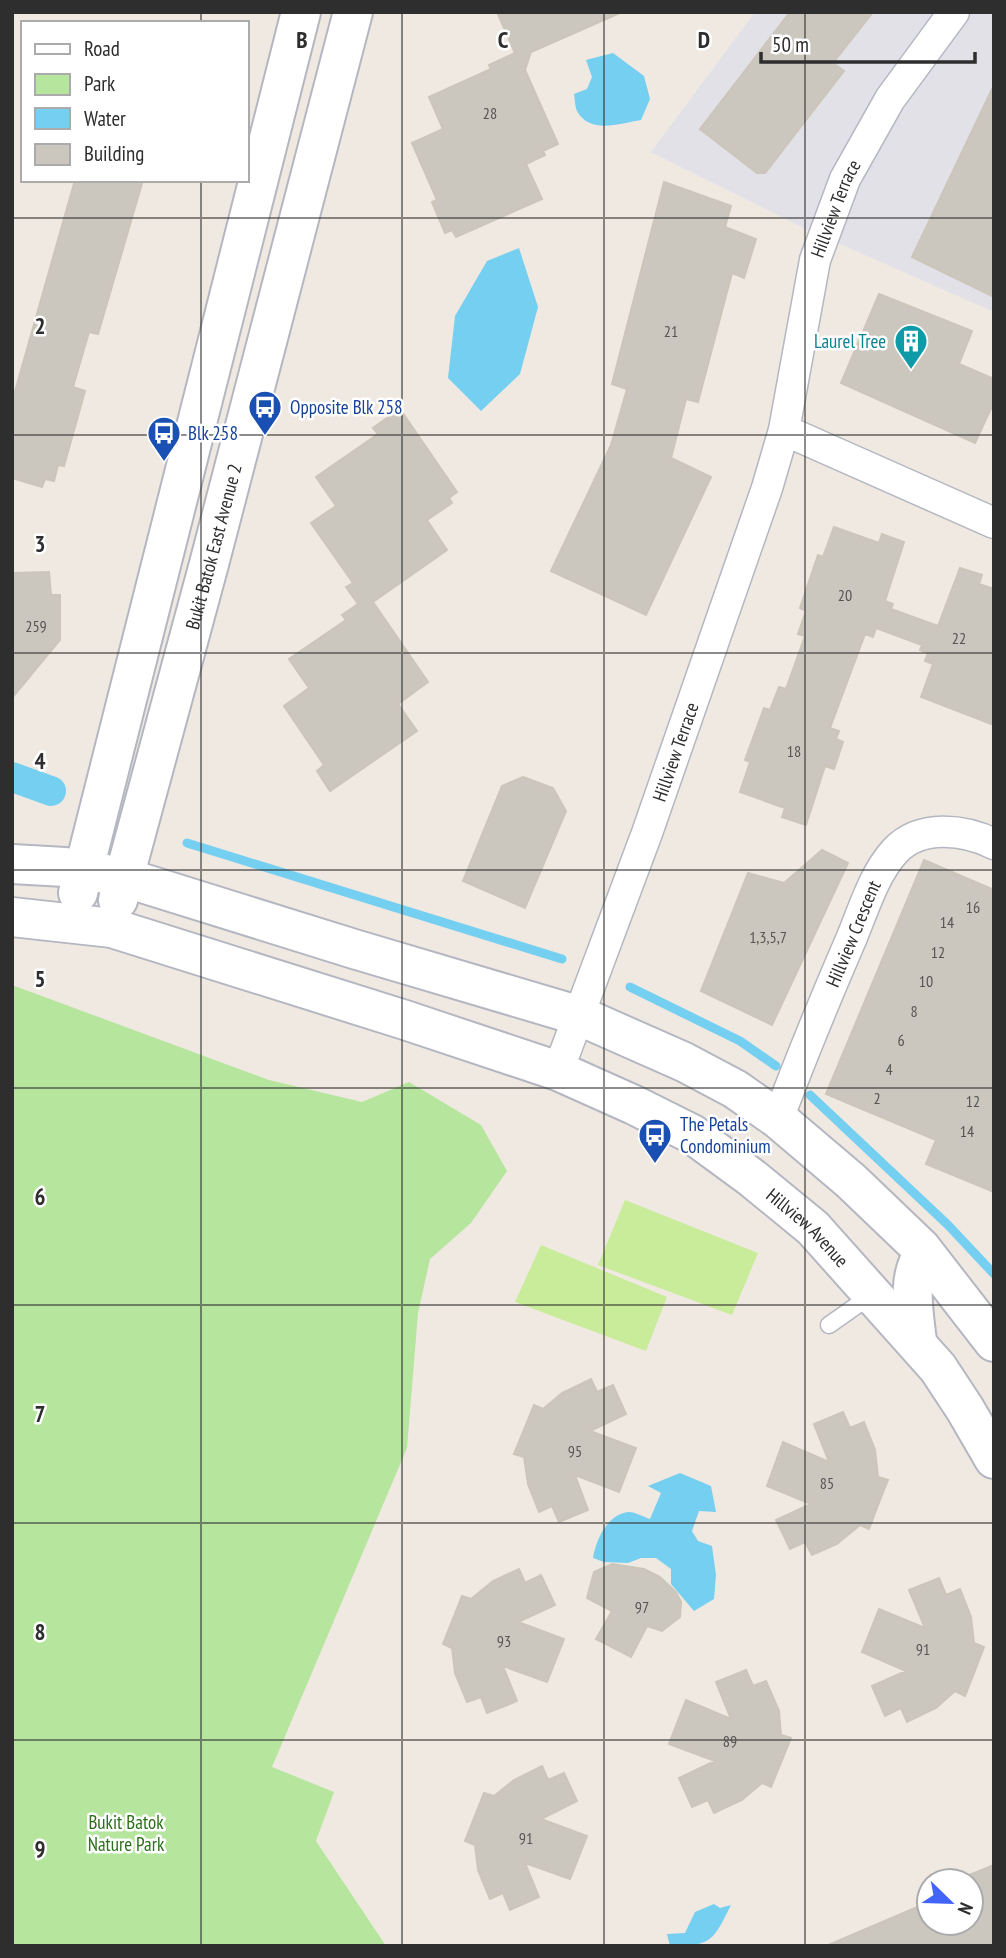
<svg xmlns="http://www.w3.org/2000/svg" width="1006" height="1958" viewBox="0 0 1006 1958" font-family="'PT Sans Narrow',sans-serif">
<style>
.industrial{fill:#e3e1e8}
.green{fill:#b6e59e}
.pitch{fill:#c9ec9a}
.water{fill:#75cff0}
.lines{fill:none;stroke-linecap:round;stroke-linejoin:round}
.stream{stroke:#75cff0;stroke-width:9}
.canal{stroke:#75cff0;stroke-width:30}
.building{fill:#cbc7bf;stroke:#cbc5ba;stroke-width:2}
.service-casing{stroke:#b4b7c1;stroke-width:19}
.minor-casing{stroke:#b4b7c1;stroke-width:33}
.tertiary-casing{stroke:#b4b7c1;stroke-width:42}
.service{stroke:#fff;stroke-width:16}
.minor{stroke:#fff;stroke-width:30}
.tertiary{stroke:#fff;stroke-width:38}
.grid{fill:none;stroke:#2e2e2e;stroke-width:2;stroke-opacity:0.55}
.labels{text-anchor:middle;stroke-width:5;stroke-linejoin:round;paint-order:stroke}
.number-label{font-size:16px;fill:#555452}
.street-label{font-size:19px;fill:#2e2e2e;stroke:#fff}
.culture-label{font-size:19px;fill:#0d838f;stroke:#fff;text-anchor:end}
.transit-label{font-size:19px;fill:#164399;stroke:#fff;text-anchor:start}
.park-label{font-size:19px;fill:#2c6e1b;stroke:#fff}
.grid-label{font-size:23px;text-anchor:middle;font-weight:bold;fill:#2e2e2e;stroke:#fff;stroke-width:5;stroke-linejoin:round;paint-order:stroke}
</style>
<rect width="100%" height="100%" fill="#efe9e1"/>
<path class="industrial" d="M755 12H994V312L804 228 651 152Z"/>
<path class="green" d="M12 985 269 1080 362 1102 409 1082 481 1125 507 1171 471 1223 430 1259 418 1313 407 1448 272 1767 334 1792 316 1841 386 1946H12Z"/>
<path class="pitch" d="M625 1200 758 1253 732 1315 598 1265Z
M541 1245 667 1297 646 1351 515 1302Z"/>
<path class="water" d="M613 53 644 76 650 99 641 120C621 123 590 135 577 111 575 107 575 99 574 94L587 89 592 77 586 60Z
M519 248 538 307 520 374 481 411 448 378 455 316 487 261Z
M680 1473 711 1486 716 1512 699 1511 692 1531 698 1541 712 1546 716 1575 714 1599 694 1611 671 1584V1569L656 1558H641L628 1563 604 1562 593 1558C596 1540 607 1514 629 1512 635 1512 644 1517 650 1519L661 1493 648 1486Z
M714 1904 720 1908 731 1905C713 1941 712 1946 670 1946L667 1934 685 1933 695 1912Z"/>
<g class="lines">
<path class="stream" d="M187 843 562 959
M630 987 740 1041 776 1066
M810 1095 948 1225 994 1274"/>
<path class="canal" d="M12 777 51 791"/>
</g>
<path class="building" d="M497 12H622L531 52 525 70 558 144 543 151 545 155 526 164 542 199 456 237 452 230 445 233 432 202 437 200 412 143 443 129 429 97 491 69 489 65 515 53Z
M790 12H873L833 63 844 71 765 173H757L700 129Z
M994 85V297L912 257Z
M75 180H143L98 334 89 332 73 387 85 391 64 466 58 465 54 481 45 479 42 487 12 478V402Z
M664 182 731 206 725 227 756 239 744 278 732 273 698 402 686 399 671 458 711 477 646 615 551 571 611 445 627 389 612 384Z
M879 294 972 331 959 364 994 379V402L975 443 841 383Z
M400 409 457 492 449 498 452 503 427 520 447 550 373 602 428 682 398 704 417 731 330 791 317 771 324 765 284 706 309 688 289 659 346 620 342 615 358 604 346 587 353 583 311 523 336 506 316 477 378 434 373 428Z
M834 527 879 543 882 534 904 542 885 601 893 604 891 609 938 626 960 568 982 575 979 584 994 589V725L921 697 933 664 925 661 928 653 920 650 922 645 876 628 873 637 865 634 830 728 839 731 836 739 843 742 834 769 825 766 806 825 782 817 785 808 740 792 750 762 745 760 764 708 770 710 779 687 786 689 805 636 798 634 806 611 800 608 818 555 823 557Z
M49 572 51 595H60V640L12 698V573Z
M523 777 553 788 566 811 525 908 463 881 502 786Z
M822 850 848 863 772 1025 701 991 748 873 784 883Z
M924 860 994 890V1192L926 1164 936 1140 826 1094Z
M591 1379 597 1392 613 1385 626 1414 590 1431 636 1448 619 1492 575 1475 588 1510 559 1522 552 1506 539 1512 528 1484 524 1457 514 1454 534 1405 543 1409 562 1393Z
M843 1412 850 1428 864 1422 875 1450 878 1477 888 1480 878 1505 869 1529 860 1525 837 1544 812 1555 805 1542 790 1549 776 1520 811 1504 767 1486 783 1442 829 1462 814 1424Z
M612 1564 644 1569 660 1577 676 1592 681 1602 680 1617 662 1631 647 1626 631 1657 596 1639 612 1611 587 1598 594 1572Z
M519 1569 525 1583 541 1575 555 1605 518 1622 564 1639 547 1682 503 1666 517 1701 487 1713 481 1697 467 1702 455 1673 452 1648 443 1644 462 1596 471 1599 493 1581Z
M939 1578 946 1595 960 1589 971 1617 974 1643 984 1647 965 1696 955 1691 936 1708 907 1722 901 1708 885 1716 872 1686 906 1671 862 1652 879 1609 925 1628 909 1590Z
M746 1670 753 1686 766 1681 779 1711 781 1735 791 1738 771 1787 762 1783 742 1800 714 1813 708 1800 692 1807 679 1778 715 1761 669 1744 686 1700 731 1719 716 1682Z
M542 1766 548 1780 564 1773 577 1801 541 1819 587 1836 570 1879 525 1863 539 1897 510 1910 503 1893 490 1899 478 1870 475 1845 465 1841 484 1793 494 1796 514 1780Z
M994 1865V1946H826L929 1902V1923H971V1881L957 1880Z"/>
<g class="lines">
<defs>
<path id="service" d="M829 1325 873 1294"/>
<g id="minor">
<path d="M784 430 994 523"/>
<path id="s1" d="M558 1071 647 833 767 488 784 430 815 260 845 179 890 99 954 12"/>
<path id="s2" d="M778 1119C801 1058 826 997 852 937 864 908 874 874 895 851 920 824 964 829 994 844"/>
</g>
<g id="tertiary">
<path d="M12 864 65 867 123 877 354 949 580 1016 684 1062 735 1089 778 1119 851 1181 921 1248 994 1342"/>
<path d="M78 893 301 12"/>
<path id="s3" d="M118 900 209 564 353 12"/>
<path id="s4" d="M12 917 112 928 405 1020 558 1071 634 1105 692 1134 752 1178 813 1228 938 1368 965 1409 994 1459"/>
<path d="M917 1342C914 1313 906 1278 924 1253"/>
</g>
</defs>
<use href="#service" class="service-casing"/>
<use href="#minor" class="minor-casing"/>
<use href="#tertiary" class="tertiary-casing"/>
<use href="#service" class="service"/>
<use href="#minor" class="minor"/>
<use href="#tertiary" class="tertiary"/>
</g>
<path class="grid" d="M201 12V23M402 12V1946M604 12V1946M805 12V1946M201 180V1946M12 218H994M12 435H994M12 653H994M12 870H994M12 1088H994M12 1305H994M12 1523H994M12 1740H994"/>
<defs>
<symbol id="building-pin" viewBox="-11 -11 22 30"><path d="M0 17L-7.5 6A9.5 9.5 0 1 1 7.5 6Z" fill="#0f9aa8" stroke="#fff"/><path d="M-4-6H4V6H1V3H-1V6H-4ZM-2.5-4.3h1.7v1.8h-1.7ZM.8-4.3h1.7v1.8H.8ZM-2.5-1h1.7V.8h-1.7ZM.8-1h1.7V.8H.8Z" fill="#fff"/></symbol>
<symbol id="bus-pin" viewBox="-11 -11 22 30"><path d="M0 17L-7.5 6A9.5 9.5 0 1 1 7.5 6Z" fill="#1a4fb4" stroke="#fff"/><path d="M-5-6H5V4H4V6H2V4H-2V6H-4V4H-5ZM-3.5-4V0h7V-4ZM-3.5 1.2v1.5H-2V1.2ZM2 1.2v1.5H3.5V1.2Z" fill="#fff"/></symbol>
</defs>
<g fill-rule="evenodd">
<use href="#building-pin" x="892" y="322" width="38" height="52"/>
<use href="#bus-pin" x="246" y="388" width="38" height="52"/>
<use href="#bus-pin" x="145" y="414" width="38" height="52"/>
<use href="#bus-pin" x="636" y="1116" width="38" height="52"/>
</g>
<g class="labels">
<g class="number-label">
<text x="490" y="119">28</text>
<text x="671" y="337">21</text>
<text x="845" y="601">20</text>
<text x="36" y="632">259</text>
<text x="959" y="644">22</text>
<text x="794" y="757">18</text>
<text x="973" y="913">16</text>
<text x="947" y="928">14</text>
<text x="768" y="943">1,3,5,7</text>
<text x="938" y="958">12</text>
<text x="926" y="987">10</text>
<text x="914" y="1017">8</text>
<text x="901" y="1046">6</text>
<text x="889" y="1075">4</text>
<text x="877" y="1104">2</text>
<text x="973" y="1107">12</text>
<text x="967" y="1137">14</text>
<text x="575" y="1457">95</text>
<text x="827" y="1489">85</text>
<text x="642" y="1613">97</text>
<text x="504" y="1647">93</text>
<text x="923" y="1655">91</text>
<text x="730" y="1747">89</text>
<text x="526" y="1844">91</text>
</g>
<g class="street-label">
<text dy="7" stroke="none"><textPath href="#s1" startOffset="908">Hillview Terrace</textPath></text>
<text dy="7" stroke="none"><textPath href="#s3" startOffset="366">Bukit Batok East Avenue 2</textPath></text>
<text dy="7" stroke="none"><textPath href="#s1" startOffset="340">Hillview Terrace</textPath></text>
<text dy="7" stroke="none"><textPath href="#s2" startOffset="200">Hillview Crescent</textPath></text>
<text dy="7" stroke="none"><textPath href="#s4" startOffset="866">Hillview Avenue</textPath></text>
</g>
<g class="culture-label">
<text x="886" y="348">Laurel Tree</text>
</g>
<g class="transit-label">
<text x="290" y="414">Opposite Blk 258</text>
<text x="188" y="440">Blk 258</text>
<text x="680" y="1131">The Petals<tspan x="680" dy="22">Condominium</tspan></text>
</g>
<g class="park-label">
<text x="126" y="1829">Bukit Batok<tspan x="126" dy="22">Nature Park</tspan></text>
</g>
</g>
<g class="grid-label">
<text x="302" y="48">B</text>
<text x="503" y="48">C</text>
<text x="704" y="48">D</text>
<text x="40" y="334">2</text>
<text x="40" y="552">3</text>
<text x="40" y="769">4</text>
<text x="40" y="987">5</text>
<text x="40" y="1205">6</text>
<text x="40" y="1422">7</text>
<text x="40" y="1640">8</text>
<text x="40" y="1857">9</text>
</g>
<rect width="1006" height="1958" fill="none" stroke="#2e2e2e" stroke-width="28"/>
<rect x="21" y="21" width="228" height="161" fill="#ffffff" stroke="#ababab" stroke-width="2"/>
<rect x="35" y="44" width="35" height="10" fill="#ffffff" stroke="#ababab" stroke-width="2"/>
<text x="84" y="56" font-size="21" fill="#2e2e2e">Road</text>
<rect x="35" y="74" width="35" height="21" fill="#b6e59e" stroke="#ababab" stroke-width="2"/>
<text x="84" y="91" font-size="21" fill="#2e2e2e">Park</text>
<rect x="35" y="108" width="35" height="21" fill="#75cff0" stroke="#ababab" stroke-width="2"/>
<text x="84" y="126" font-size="21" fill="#2e2e2e">Water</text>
<rect x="35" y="144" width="35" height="21" fill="#cbc7bf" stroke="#ababab" stroke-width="2"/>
<text x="84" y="161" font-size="21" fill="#2e2e2e">Building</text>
<g transform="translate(950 1902) rotate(113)"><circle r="33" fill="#ffffff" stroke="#ababab" stroke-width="2"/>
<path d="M0-5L12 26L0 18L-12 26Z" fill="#4264fb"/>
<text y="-10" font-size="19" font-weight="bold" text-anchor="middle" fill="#2e2e2e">N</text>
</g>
<path d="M761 52v10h214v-10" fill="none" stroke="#2e2e2e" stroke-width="3.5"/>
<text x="772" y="52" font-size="21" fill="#2e2e2e" stroke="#ffffff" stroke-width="5" paint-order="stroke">50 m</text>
</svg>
